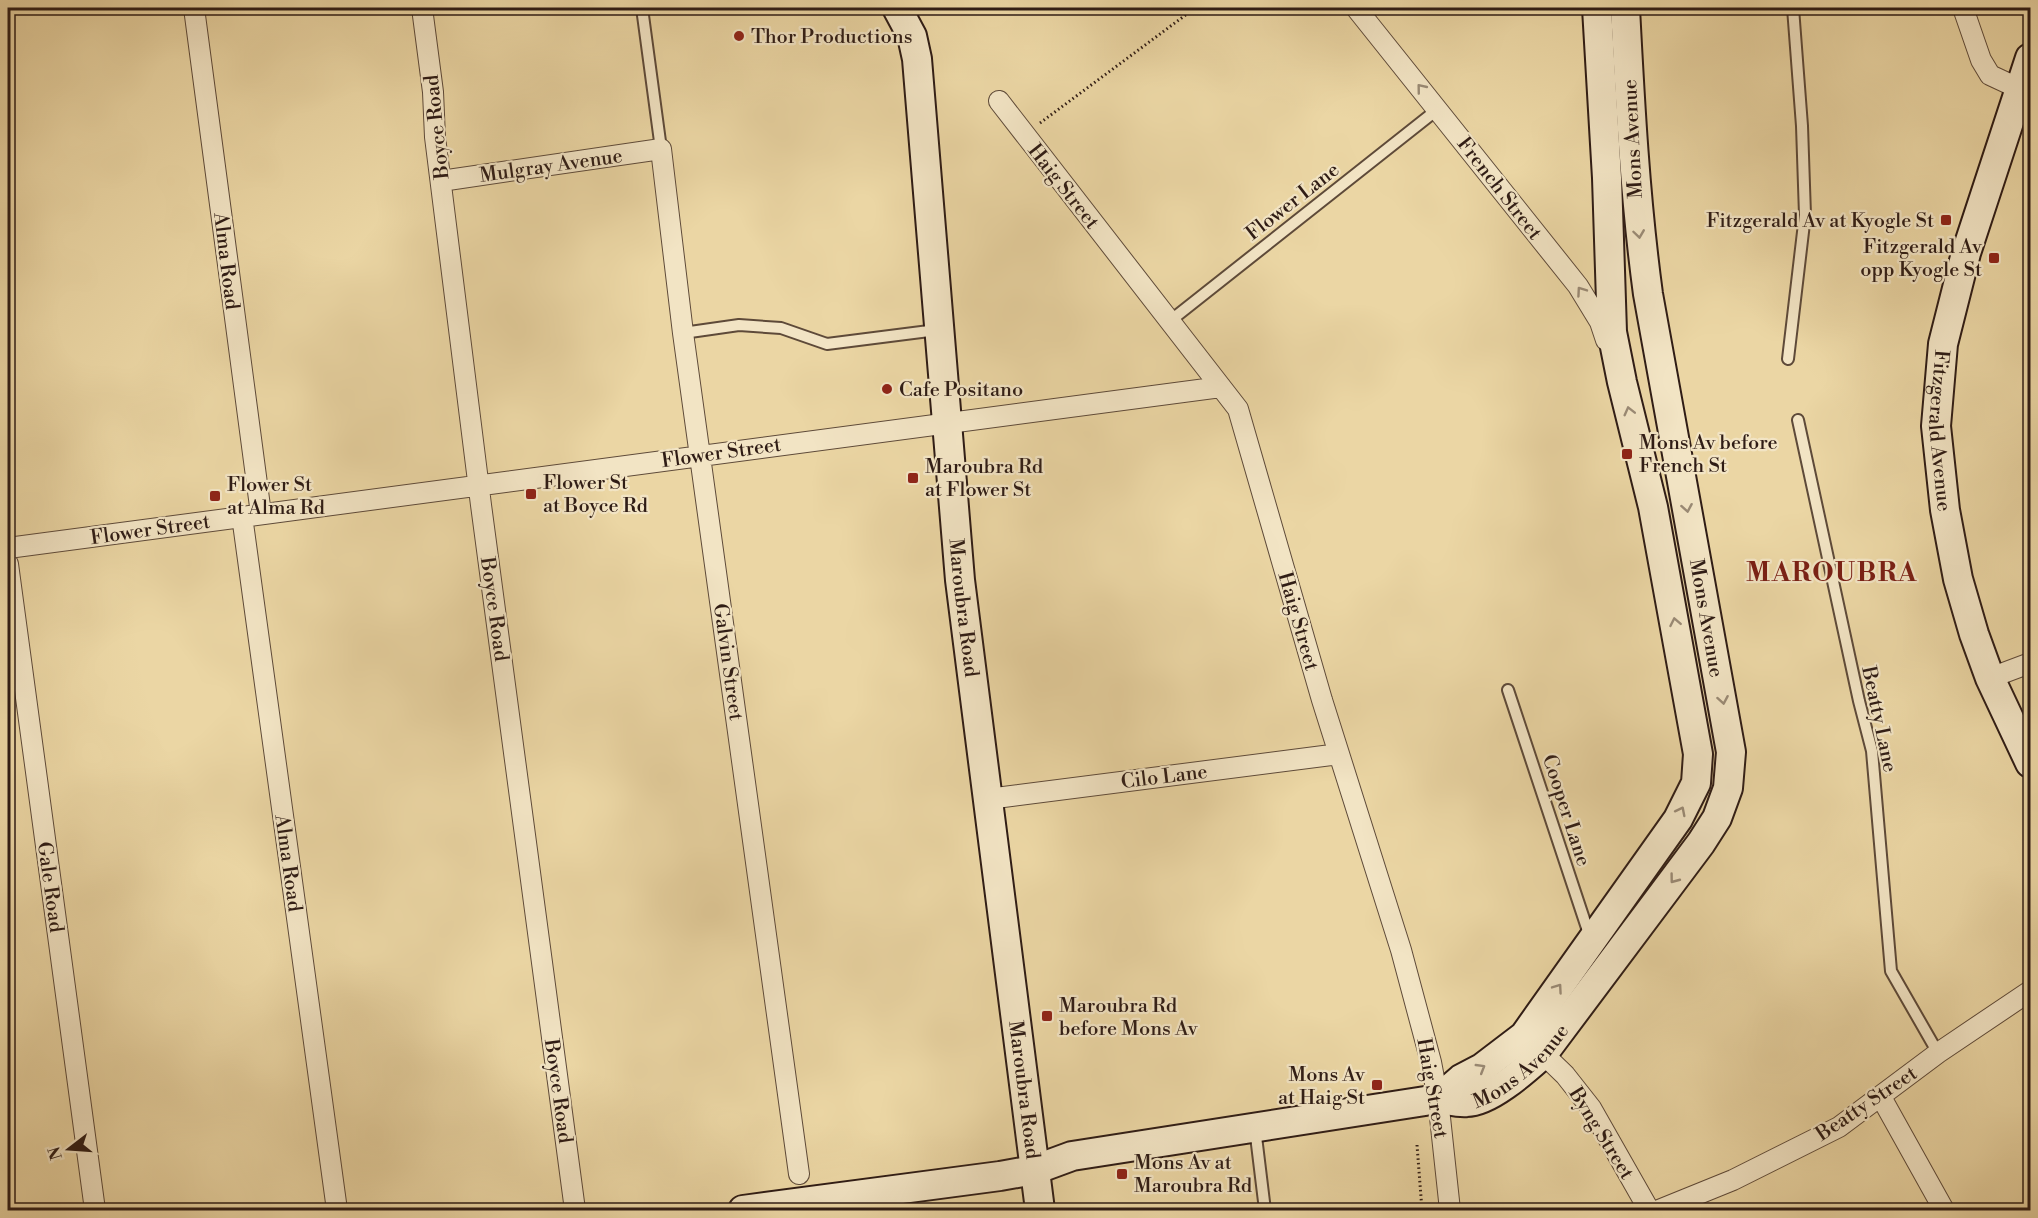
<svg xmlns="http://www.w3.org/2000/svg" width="2038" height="1218" viewBox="0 0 2038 1218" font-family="'Libre Bodoni',serif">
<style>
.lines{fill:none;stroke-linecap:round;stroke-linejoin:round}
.lane-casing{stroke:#5e4a39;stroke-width:14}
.street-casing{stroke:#5e4a39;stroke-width:22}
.secondary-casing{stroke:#2f1c15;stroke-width:32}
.path{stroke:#2f1c15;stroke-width:3;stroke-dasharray:1.5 3;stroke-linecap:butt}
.lane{stroke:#f2e4c4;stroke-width:10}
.street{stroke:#f2e4c4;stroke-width:20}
.secondary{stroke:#f2e4c4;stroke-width:28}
.oneway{stroke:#9a8a75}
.poi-dot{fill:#8f2418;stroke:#f2e4c4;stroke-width:2}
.labels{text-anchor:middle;stroke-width:4.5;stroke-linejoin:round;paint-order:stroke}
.poi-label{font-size:20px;fill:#2f1c15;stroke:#f2e4c4;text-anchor:start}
.street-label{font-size:20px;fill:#2f1c15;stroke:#f2e4c4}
.district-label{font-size:26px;font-weight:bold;letter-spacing:1.5px;fill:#7a1f14;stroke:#f2e4c4}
</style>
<rect width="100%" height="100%" fill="#ebd6a4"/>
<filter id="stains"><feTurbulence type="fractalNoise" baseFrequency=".00333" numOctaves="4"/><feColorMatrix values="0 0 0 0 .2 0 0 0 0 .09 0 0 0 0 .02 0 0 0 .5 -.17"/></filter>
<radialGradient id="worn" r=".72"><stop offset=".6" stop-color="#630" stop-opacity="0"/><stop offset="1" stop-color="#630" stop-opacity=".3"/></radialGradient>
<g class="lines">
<defs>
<path id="lane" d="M642 8 661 149
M1170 321 1438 109
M683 333 739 325 781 328 827 344 937 330
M1788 359 1805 215 1802 126 1793 8
M1798 420 1859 701 1872 751 1891 971 1938 1053
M1508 690 1590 937
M1255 1128 1265 1210"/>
<path id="street" d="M194 8 261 514
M422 8 433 92 435 137 481 505 575 1210
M1356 8 1578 286 1600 322 1606 340
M1963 8 1981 60 1990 75 2020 89
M999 101 1238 409 1322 700 1401 950 1431 1062 1438 1099 1450 1210
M441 181 661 149 683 333 799 1174
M242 516 337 1210
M8 548 1221 387
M8 564 95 1210
M1990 678 2030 663
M988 799 1339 754
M1535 1046 1565 1075 1591 1108 1649 1210
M1881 1097 1944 1210
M1659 1210 1733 1180 1839 1127 1938 1053 2030 991"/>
<g id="secondary">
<path id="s1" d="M897 8 912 36 917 59 960 580 1040 1210"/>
<path id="s2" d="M2030 58 1966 253 1943 344 1936 426 1945 510 1958 579 1974 634 1990 678 2030 763"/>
<path d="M1438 1099 1461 1079 1482 1068 1524 1036 1678 819 1696 783 1698 754 1653 507 1622 382 1612 332 1607 178 1597 8"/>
<path id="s3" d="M743 1210 1000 1176 1034 1170 1072 1156 1438 1099C1448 1100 1458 1103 1467 1102 1490 1102 1526 1069 1543 1054L1701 843 1717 818 1728 788 1731 752 1648 294C1635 198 1630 104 1625 8"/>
</g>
</defs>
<use href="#lane" class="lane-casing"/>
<use href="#street" class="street-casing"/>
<use href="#secondary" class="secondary-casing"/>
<path class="path" d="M1040 123 1195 8
M1417 1145 1422 1210"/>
<use href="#lane" class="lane"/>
<use href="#street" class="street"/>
<use href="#secondary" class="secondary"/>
</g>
<defs><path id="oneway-chevron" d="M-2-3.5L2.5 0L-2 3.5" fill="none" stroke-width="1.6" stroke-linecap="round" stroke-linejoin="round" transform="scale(1.5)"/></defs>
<g class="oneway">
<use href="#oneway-chevron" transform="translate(1421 88) rotate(-129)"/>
<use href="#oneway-chevron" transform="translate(1639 234) rotate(82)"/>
<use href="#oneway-chevron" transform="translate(1581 291) rotate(-125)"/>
<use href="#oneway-chevron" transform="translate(1629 411) rotate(-104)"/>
<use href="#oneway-chevron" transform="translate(1687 508) rotate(80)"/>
<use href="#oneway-chevron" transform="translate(1675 622) rotate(-101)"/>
<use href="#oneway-chevron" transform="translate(1723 700) rotate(80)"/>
<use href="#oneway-chevron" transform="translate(1681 811) rotate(-63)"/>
<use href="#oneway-chevron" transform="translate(1674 879) rotate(127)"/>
<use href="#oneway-chevron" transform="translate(1558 988) rotate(-55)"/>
<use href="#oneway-chevron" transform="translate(1481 1068) rotate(-31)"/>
</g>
<g class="poi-dot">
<circle cx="739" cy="36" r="6"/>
<rect x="1940" y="214" width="12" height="12" rx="3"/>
<rect x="1988" y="252" width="12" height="12" rx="3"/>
<circle cx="887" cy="389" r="6"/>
<rect x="1621" y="448" width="12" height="12" rx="3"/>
<rect x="907" y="472" width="12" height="12" rx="3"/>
<rect x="525" y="488" width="12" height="12" rx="3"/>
<rect x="209" y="490" width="12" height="12" rx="3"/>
<rect x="1041" y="1010" width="12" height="12" rx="3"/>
<rect x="1371" y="1079" width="12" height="12" rx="3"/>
<rect x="1116" y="1168" width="12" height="12" rx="3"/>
</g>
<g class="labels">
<g class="poi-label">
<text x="751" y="43">Thor Productions</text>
<text x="1934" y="227" text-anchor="end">Fitzgerald Av at Kyogle St</text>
<text x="1982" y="253" text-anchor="end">Fitzgerald Av<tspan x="1982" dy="23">opp Kyogle St</tspan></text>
<text x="899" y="396">Cafe Positano</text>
<text x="1639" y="449">Mons Av before<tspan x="1639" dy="23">French St</tspan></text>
<text x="925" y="473">Maroubra Rd<tspan x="925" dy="23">at Flower St</tspan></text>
<text x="543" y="489">Flower St<tspan x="543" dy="23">at Boyce Rd</tspan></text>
<text x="227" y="491">Flower St<tspan x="227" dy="23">at Alma Rd</tspan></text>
<text x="1059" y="1012">Maroubra Rd<tspan x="1059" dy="23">before Mons Av</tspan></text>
<text x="1365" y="1081" text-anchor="end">Mons Av<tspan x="1365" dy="23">at Haig St</tspan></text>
<text x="1134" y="1169">Mons Av at<tspan x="1134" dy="23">Maroubra Rd</tspan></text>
</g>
<g class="street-label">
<text transform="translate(436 127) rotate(-96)" y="7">Boyce Road</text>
<text transform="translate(1632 139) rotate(-93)" y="7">Mons Avenue</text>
<text transform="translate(551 165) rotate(-8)" y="7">Mulgray Avenue</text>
<text transform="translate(1064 186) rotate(52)" y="7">Haig Street</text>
<text transform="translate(1500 188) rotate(52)" y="7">French Street</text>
<text transform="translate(1292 201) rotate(-38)" y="7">Flower Lane</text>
<text transform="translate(227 261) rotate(83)" y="7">Alma Road</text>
<text dy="7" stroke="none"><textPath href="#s2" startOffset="386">Fitzgerald Avenue</textPath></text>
<text transform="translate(721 452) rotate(-8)" y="7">Flower Street</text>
<text transform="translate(150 529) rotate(-8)" y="7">Flower Street</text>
<text dy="7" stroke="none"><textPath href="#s1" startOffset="606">Maroubra Road</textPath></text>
<text transform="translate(495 609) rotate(82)" y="7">Boyce Road</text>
<text transform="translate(1707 618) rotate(80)" y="7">Mons Avenue</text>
<text transform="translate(1299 621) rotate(74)" y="7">Haig Street</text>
<text transform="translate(729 662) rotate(82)" y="7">Galvin Street</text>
<text transform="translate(1880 719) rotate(78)" y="7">Beatty Lane</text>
<text transform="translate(1164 776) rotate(-7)" y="7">Cilo Lane</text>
<text transform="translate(1567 810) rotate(72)" y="7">Cooper Lane</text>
<text transform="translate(289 863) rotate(82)" y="7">Alma Road</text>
<text transform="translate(51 887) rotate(82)" y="7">Gale Road</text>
<text dy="7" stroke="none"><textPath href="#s3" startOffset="800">Mons Avenue</textPath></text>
<text transform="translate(1433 1088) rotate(80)" y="7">Haig Street</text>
<text dy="7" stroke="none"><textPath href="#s1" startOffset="1092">Maroubra Road</textPath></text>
<text transform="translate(559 1091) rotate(82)" y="7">Boyce Road</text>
<text transform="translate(1866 1103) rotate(-34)" y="7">Beatty Street</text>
<text transform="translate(1602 1133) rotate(58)" y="7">Byng Street</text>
</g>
<g class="district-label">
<text x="1832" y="581">MAROUBRA</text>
</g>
</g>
<rect width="2038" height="1218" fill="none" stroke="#ebd6a4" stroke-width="30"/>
<rect x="9" y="9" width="2020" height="1200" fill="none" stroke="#2f1c15" stroke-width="3"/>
<rect x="15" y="15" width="2008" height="1188" fill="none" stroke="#2f1c15" stroke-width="1.5"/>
<g transform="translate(69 1149) rotate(253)" stroke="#f2e4c4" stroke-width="4.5" paint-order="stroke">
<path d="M0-4.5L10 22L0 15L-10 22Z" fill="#2f1c15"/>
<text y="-9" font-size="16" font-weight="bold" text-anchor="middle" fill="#2f1c15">N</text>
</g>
<rect width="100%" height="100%" filter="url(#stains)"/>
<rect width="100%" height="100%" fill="url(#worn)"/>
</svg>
